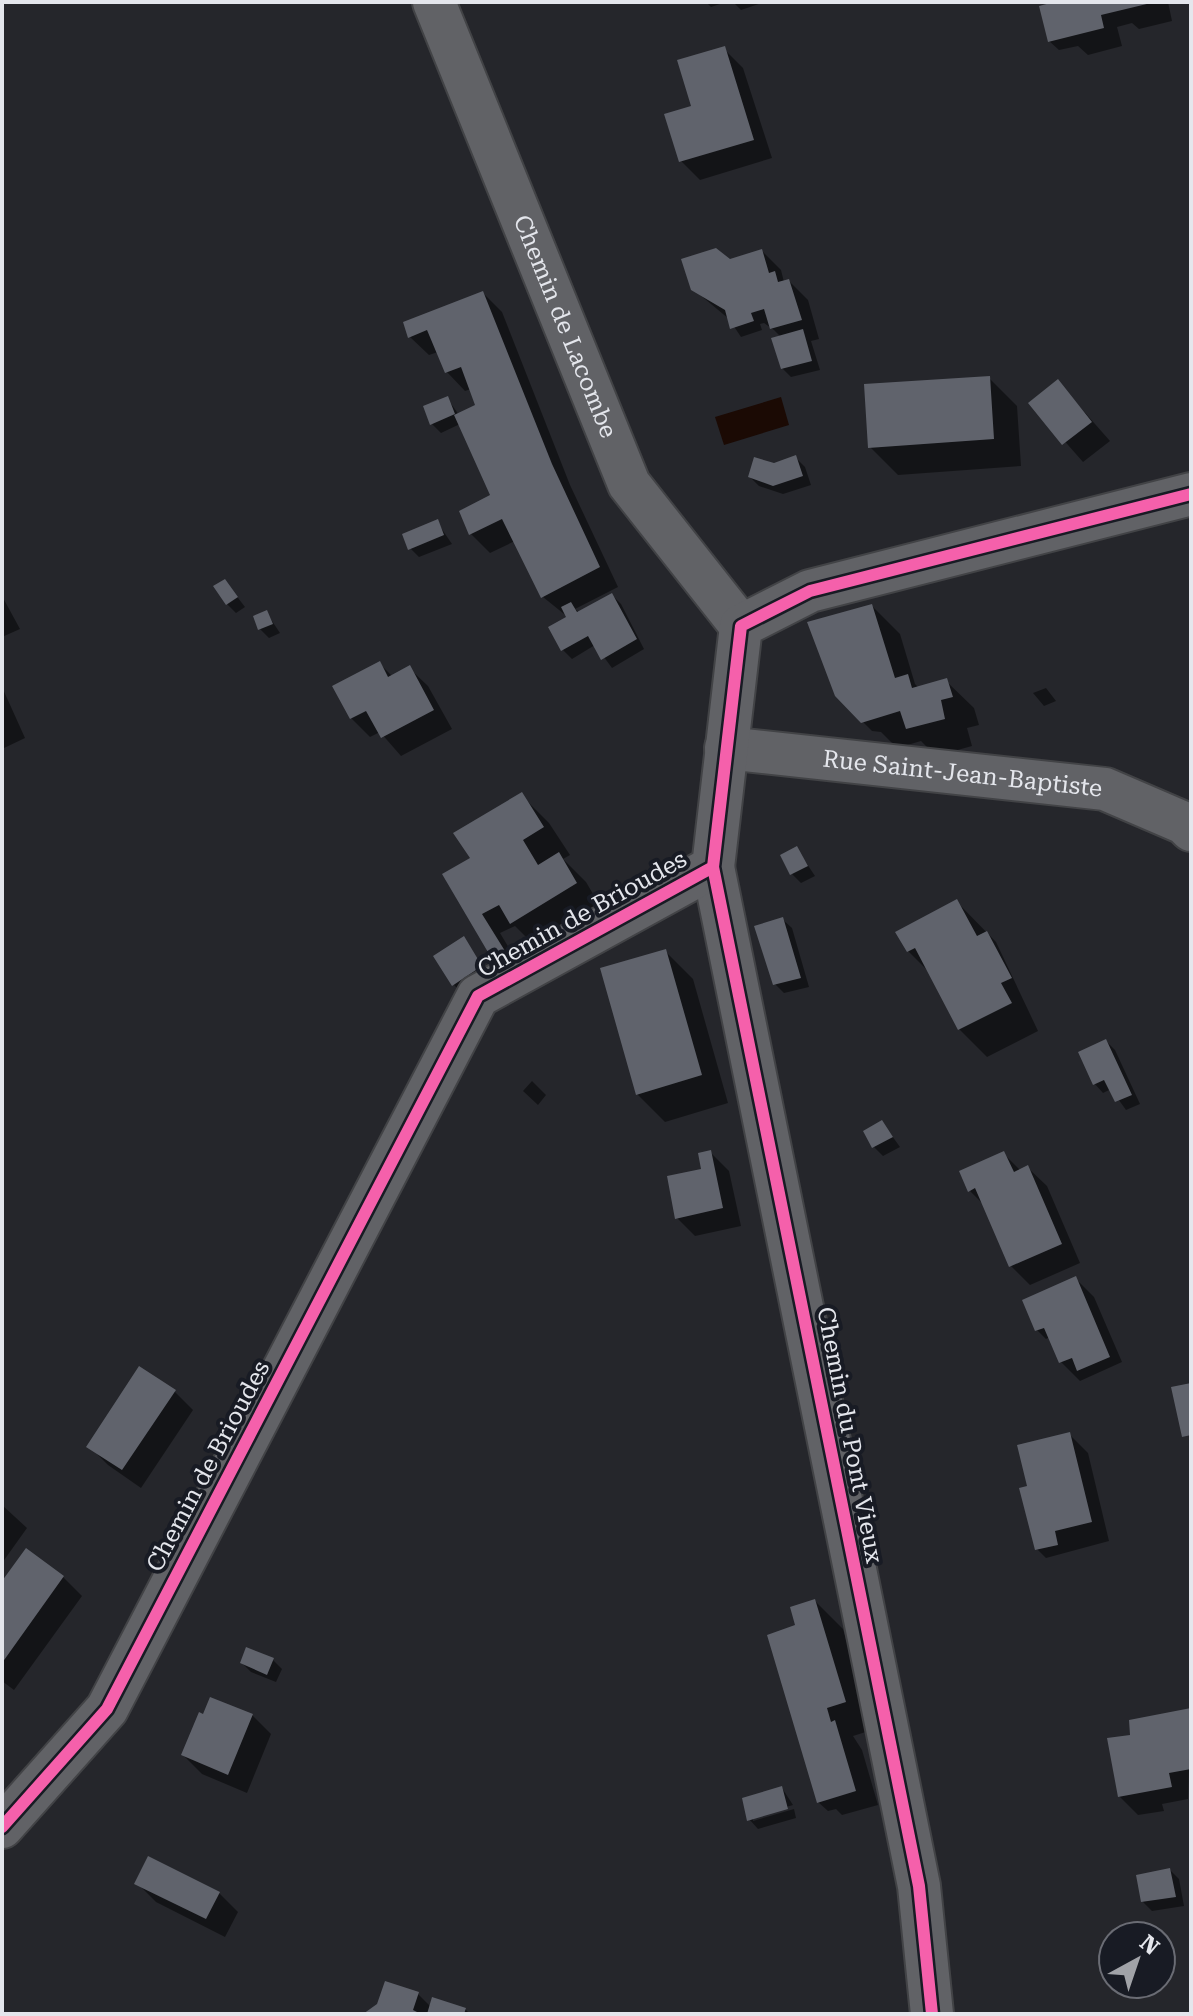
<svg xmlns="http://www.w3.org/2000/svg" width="1193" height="2016" viewBox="0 0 1193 2016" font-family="'Roboto Serif',serif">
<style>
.water{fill:#1b0a04}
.shadow{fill:#0007}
.building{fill:#60636c}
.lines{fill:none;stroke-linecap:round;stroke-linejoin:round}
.street-casing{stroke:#424346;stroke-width:46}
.street{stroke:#616266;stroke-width:42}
.cycleway-casing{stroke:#181b24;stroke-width:17}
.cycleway{stroke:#f560ab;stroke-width:12}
.labels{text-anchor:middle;stroke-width:8;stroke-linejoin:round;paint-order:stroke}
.street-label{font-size:24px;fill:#e4e6ec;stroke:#181b24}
</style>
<rect width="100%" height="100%" fill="#25262b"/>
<path class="water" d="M781 397 789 425 724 445 715 417Z"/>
<path class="shadow" d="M706 2H726L711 7Z
M733 2H765L741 10Z
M1060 2H1168L1172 21 1139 29 1132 23 1117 27 1122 46 1088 55 1078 46 1059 50 1049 41Z
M724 49 743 68 772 158 700 180 681 161 693 107Z
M762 251 781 270 784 282 789 281 808 300 819 339 811 341 820 370 791 377 782 368 781 337 774 330 764 323 760 324 762 330 741 337 729 319 693 289 730 261Z
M483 293 502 312 570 485 618 587 575 609 580 613 612 595 621 604 644 649 612 668 595 645 572 659 563 650 569 618 543 597 515 541 490 553 471 534 461 512 493 496 460 424 441 433 432 424 447 398 459 415 478 406 471 389 465 391 447 372 438 352 429 355 410 337Z
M989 378 1017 406 1021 466 898 475 870 447Z
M1058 382 1110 441 1083 462 1031 403Z
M796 458 805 467 811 485 783 494 759 486 750 477Z
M437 522 452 544 419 557 410 548Z
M225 581 245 607 236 613 227 604Z
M2 596 20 629 2 637Z
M872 606 900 634 915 684 919 688 946 681 974 708 979 725 967 728 972 746 936 756 921 741 897 748 881 732 872 731 836 695Z
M266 612 280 633 269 638 260 629Z
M379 663 392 676 409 668 428 686 452 729 401 756 380 732 370 737 351 718Z
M2 687 25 738 2 749Z
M1046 688 1056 701 1044 706 1033 693Z
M521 795 549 823 570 855 563 859 586 882 603 911 539 950 515 926 500 933 522 970 513 976 494 957 444 875 470 860Z
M797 849 815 876 801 883 792 874Z
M957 902 996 942 1038 1031 987 1057 959 1029 930 973 908 951Z
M782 919 792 928 809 987 784 993 775 984Z
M463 939 489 976 463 994 454 985Z
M665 951 693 979 728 1103 665 1122 637 1094Z
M1106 1041 1115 1050 1140 1104 1126 1110 1111 1089 1103 1093 1094 1083Z
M532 1081 546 1095 538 1105 523 1091Z
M882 1122 900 1147 883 1156 874 1147Z
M710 1152 729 1171 741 1226 695 1236 677 1218Z
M1004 1154 1021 1171 1028 1168 1047 1186 1080 1263 1030 1285 1011 1266 985 1206 970 1191Z
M1075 1278 1094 1297 1122 1362 1080 1381 1061 1362 1050 1337 1046 1339 1037 1330Z
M174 1391 193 1410 141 1488 108 1465 89 1446Z
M1069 1434 1088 1453 1109 1541 1046 1558 1037 1549 1027 1488Z
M2 1505 27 1528 2 1563Z
M63 1577 82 1596 14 1690 2 1681V1585Z
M815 1601 843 1629 872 1730 853 1736 862 1750 878 1805 842 1815 836 1809 828 1811 818 1802 798 1627Z
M273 1660 282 1669 276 1682 251 1672 242 1663Z
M1191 1710 1188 1799 1162 1804 1164 1811 1138 1815 1119 1796Z
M252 1715 271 1734 247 1793 202 1774 183 1755Z
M782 1788 793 1805 753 1817V1821L794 1809 796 1818 758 1829 749 1819Z
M149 1859 219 1893 238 1912 225 1937 156 1902 137 1883Z
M1170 1870 1179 1879 1184 1906 1152 1911 1143 1902Z
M418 1994 431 2007 465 2009 470 2014H365Z"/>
<path class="building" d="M1054 2H1151V3L1101 15 1104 28 1048 42 1039 6Z
M725 46 754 140 679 162 664 114 691 106 677 60Z
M716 248 730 259 762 249 769 273 775 271 778 282 789 279 802 320 770 329 764 309 751 313 754 321 730 329 725 310 691 290 681 259Z
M483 291 552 464 600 567 541 598 502 519 469 535 459 511 490 495 454 415 475 405 461 367 445 373 427 330 408 338 403 322Z
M803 329 812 361 781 369 771 338Z
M990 376 994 439 868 448 864 384Z
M1058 379 1092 422 1062 445 1028 403Z
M448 396 455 414 430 425 423 406Z
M796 455 803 476 773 486 748 477 754 457 774 463Z
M438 519 444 535 408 550 402 534Z
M225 579 238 597 226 605 213 586Z
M612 593 637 639 601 660 588 636 561 651 548 627 566 617 561 607 571 602 577 612Z
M872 604 895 678 908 674 912 688 947 678 953 697 941 700 945 719 906 729 900 711 861 723 835 696 807 622Z
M267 610 273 624 258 630 253 616Z
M380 661 388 677 410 665 434 710 381 738 366 711 350 719 332 686Z
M522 792 544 827 523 840 538 865 559 852 577 883 510 924 499 905 482 914 505 951 492 959 442 874 470 858 453 833Z
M797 846 808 866 790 875 780 855Z
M957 899 977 936 987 931 1012 978 1001 983 1012 1003 958 1030 915 948 907 952 895 932Z
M783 917 801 978 773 985 754 926Z
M464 936 482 966 452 986 433 956Z
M666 949 702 1075 636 1095 600 968Z
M1106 1039 1132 1095 1115 1102 1104 1080 1093 1085 1078 1052Z
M882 1120 893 1137 872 1148 863 1131Z
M711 1150 723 1208 675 1219 667 1176 701 1169 698 1153Z
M1004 1151 1014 1172 1028 1165 1062 1244 1009 1267 975 1188 968 1192 959 1171Z
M1076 1276 1110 1357 1077 1371 1072 1358 1059 1363 1044 1328 1035 1331 1022 1300Z
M139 1366 176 1390 122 1470 86 1447Z
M1191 1383V1435L1182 1437 1171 1387Z
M1070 1432 1092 1522 1055 1531 1058 1545 1035 1550 1019 1488 1027 1486 1017 1445Z
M26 1548 64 1576 2 1663V1581Z
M815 1599 846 1702 827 1708 831 1722 835 1720 856 1791 817 1803 767 1635 795 1625 790 1607Z
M246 1647 274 1658 267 1675 240 1663Z
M210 1697 253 1714 228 1775 181 1755 199 1712 203 1714Z
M1191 1708V1769L1169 1773 1172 1787 1118 1797 1107 1738 1130 1735 1129 1720Z
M782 1786 788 1809 747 1821 742 1798Z
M148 1856 220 1892 206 1919 134 1884Z
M1170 1868 1176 1897 1141 1902 1136 1875Z
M385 1981 419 1992 413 2010 421 2014H363L377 2004Z
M432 1997 466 2008 464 2014H427Z"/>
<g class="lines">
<defs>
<g id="street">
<path id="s1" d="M434 2 629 484 741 626"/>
<path id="s2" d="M726 748 1105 789 1184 823 1191 830"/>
<path d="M713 867 919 1886 932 2014"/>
<path d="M2 1827 107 1709 478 996 713 867 741 626 810 591 1191 494"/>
</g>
</defs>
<use href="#street" class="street-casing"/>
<use href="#street" class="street"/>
<defs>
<path id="cycleway" d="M713 867 919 1886 932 2014
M2 1827 107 1709 478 996 713 867 741 626 810 591 1191 494"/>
</defs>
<use href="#cycleway" class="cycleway-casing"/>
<use href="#cycleway" class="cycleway"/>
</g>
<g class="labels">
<g class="street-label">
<text dy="8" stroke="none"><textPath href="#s1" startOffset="350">Chemin de Lacombe</textPath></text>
<text dy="8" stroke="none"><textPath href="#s2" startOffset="238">Rue Saint-Jean-Baptiste</textPath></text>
<text transform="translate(582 914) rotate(-29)" y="8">Chemin de Brioudes</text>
<text transform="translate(850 1435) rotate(79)" y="8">Chemin du Pont Vieux</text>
<text transform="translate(208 1466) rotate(-62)" y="8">Chemin de Brioudes</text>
</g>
</g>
<rect width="1193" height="2016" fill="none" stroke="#e4e6ec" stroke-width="8"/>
<g transform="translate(1137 1960) rotate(40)"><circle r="38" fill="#181b24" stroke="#6a6c74" stroke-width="2"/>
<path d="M0-6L14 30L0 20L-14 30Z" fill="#a1a3a8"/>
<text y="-12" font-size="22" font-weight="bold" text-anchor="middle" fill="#e4e6ec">N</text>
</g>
</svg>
